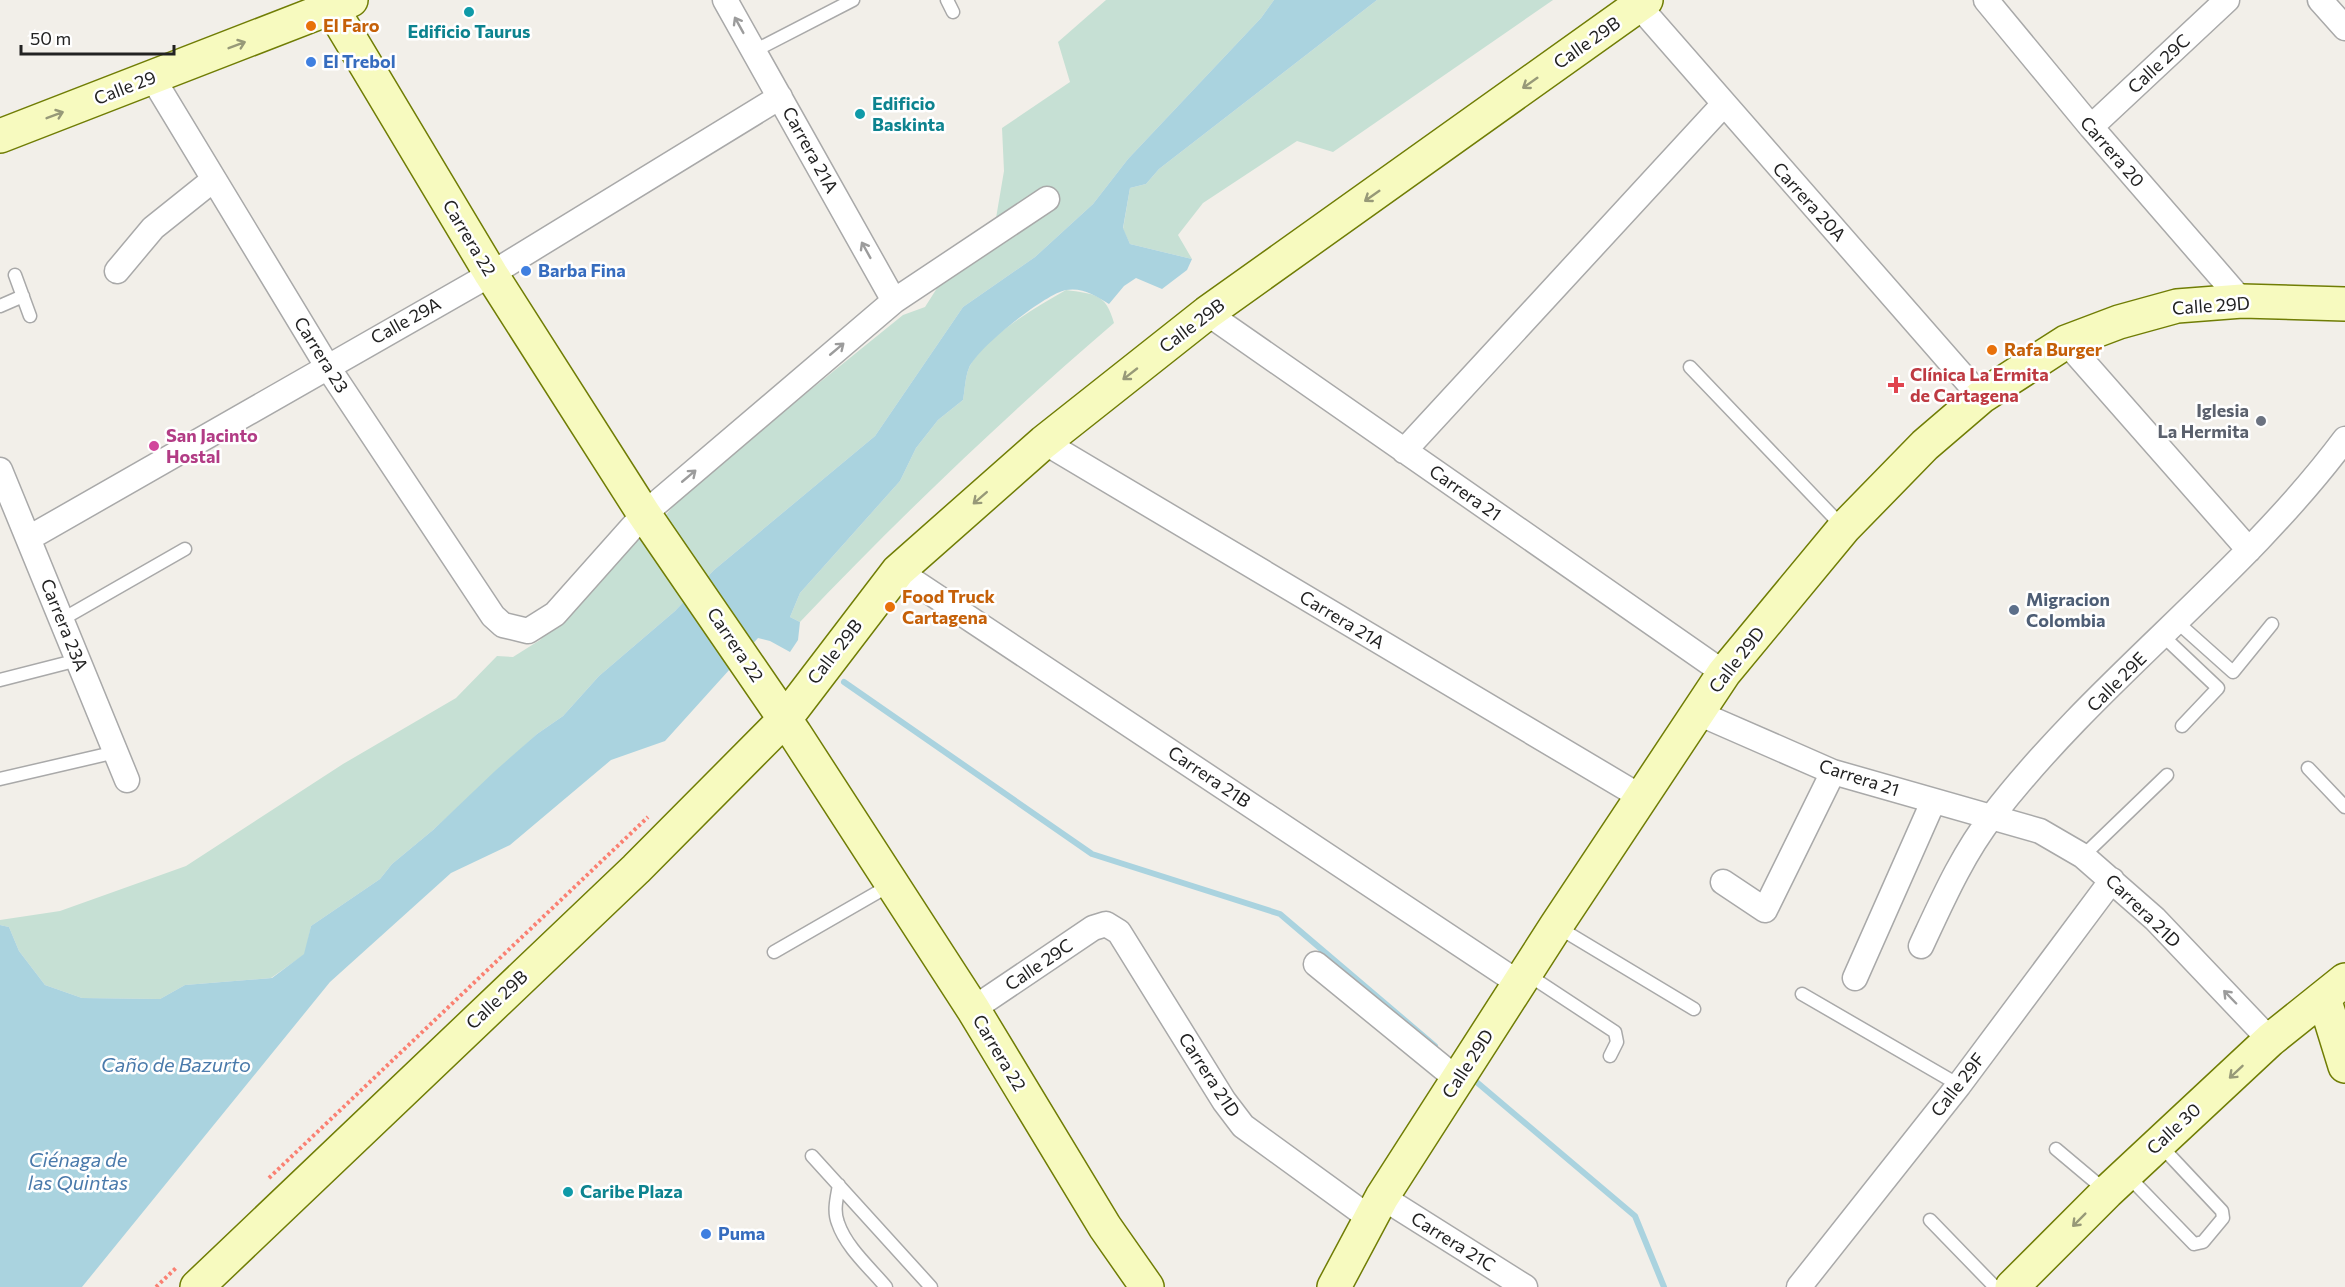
<svg xmlns="http://www.w3.org/2000/svg" width="2345" height="1287" viewBox="0 0 2345 1287" font-family="Commissioner,sans-serif">
<style>
.wetland{fill:#c6e0d4}
.water{fill:#aad3df}
.lines{fill:none;stroke-linecap:round;stroke-linejoin:round}
.stream{stroke:#aad3df;stroke-width:6}
.lane-casing{stroke:#a9a9a9;stroke-width:15}
.street-casing{stroke:#a9a9a9;stroke-width:27}
.secondary-casing{stroke:#707d05;stroke-width:36}
.path{stroke:#fa8072;stroke-width:4;stroke-dasharray:3 3;stroke-linecap:butt}
.lane{stroke:#fff;stroke-width:12}
.street{stroke:#fff;stroke-width:24}
.secondary{stroke:#f7fabf;stroke-width:33}
.oneway{stroke:#9c9c9c}
.oneway2{stroke:#979978}
.culture-dot{fill:#0f9aa8;stroke:#fff;stroke-width:2}
.food-dot{fill:#e8710a;stroke:#fff;stroke-width:2}
.shop-dot{fill:#3f7fe0;stroke:#fff;stroke-width:2}
.health-dot{fill:#e0444e;stroke:#fff;stroke-width:2}
.worship-dot{fill:#6b7280;stroke:#fff;stroke-width:2}
.hotel-dot{fill:#d1479c;stroke:#fff;stroke-width:2}
.service-dot{fill:#5c6f8a;stroke:#fff;stroke-width:2}
.labels{text-anchor:middle;stroke-width:5;stroke-linejoin:round;paint-order:stroke}
.food-label{font-size:18px;font-weight:bold;fill:#c56008;stroke:#fff;text-anchor:start}
.culture-label{font-size:18px;font-weight:bold;fill:#0d838f;stroke:#fff;text-anchor:start}
.street-label{font-size:18px;fill:#222;stroke:#fff}
.shop-label{font-size:18px;font-weight:bold;fill:#366cbe;stroke:#fff;text-anchor:start}
.health-label{font-size:18px;font-weight:bold;fill:#be3a42;stroke:#fff;text-anchor:start}
.worship-label{font-size:18px;font-weight:bold;fill:#5b616d;stroke:#fff;text-anchor:end}
.hotel-label{font-size:18px;font-weight:bold;fill:#b23c85;stroke:#fff;text-anchor:start}
.service-label{font-size:18px;font-weight:bold;fill:#4e5e75;stroke:#fff;text-anchor:start}
.water-label{font-size:20px;font-style:italic;fill:#4a7aab;stroke:#fff}
</style>
<rect width="100%" height="100%" fill="#f2efe9"/>
<path class="wetland" d="M1106 0H1274L1261 18 1128 159 1093 204 1035 257 963 307 875 436 714 570 675 611 599 676 563 716 537 734 433 830 392 864 380 879 311 926 305 954 271 978 185 985 160 999 82 998 45 985 19 951 9 927 0 925V920L60 911 186 866 343 764 456 698 497 656 513 657 540 640 628 544 659 524 684 492 903 315 925 307 939 285 995 224 1004 171 1002 128 1070 82 1058 42Z
M1377 0H1553L1333 152 1297 141 1203 203 1178 235 1192 259 1130 244 1123 229 1130 188 1146 184 1159 169Z
M1066 290C1094 294 1106 293 1114 323 1004 417 900 517 800 622L790 617 800 593 900 481 916 448 938 420 963 400C965 390 965 377 969 368 982 338 1038 306 1066 290Z"/>
<path class="water" d="M1274 0H1377L1159 169 1146 184 1130 188 1123 228 1130 244 1192 259 1187 270 1162 289 1136 278 1124 286 1109 304C1097 296 1082 287 1066 290 1045 294 977 348 969 368 965 377 965 390 963 400L938 420 916 448 900 481 800 593 790 617 800 622 798 640 790 652 770 641 758 638 665 741 611 760 510 845 451 873 330 982 82 1287H0V925L9 927 19 951 45 985 82 998 160 999 185 985 272 978 304 954 311 926 380 879 392 864 433 830 495 771 537 734 563 716 599 676 675 611 714 570 875 436 963 307 1035 257 1093 204 1128 159 1261 18Z"/>
<g class="lines">
<path class="stream" d="M844 682 1092 854 1280 914 1435 1046
M1473 1079 1635 1216 1664 1287"/>
<defs>
<path id="lane" d="M947 0 953 12
M754 51 853 0
M15 275 30 316
M0 306 23 296
M1690 367 1843 527
M61 620 185 549
M2177 622 2233 672 2272 624
M2163 636 2218 688 2182 726
M0 680 78 660
M2308 768 2345 807
M0 779 116 752
M2083 856 2167 775
M1556 926 1694 1009
M774 952 892 884
M1527 974 1615 1032 1617 1042 1610 1056
M1802 994 1959 1085
M2056 1149 2106 1191
M812 1156 931 1287
M2127 1175 2194 1244 2203 1242 2223 1218 2222 1211 2160 1145
M839 1185C837 1197 833 1211 838 1223 846 1247 870 1268 886 1287
M1930 1220 1995 1287"/>
<path id="street" d="M725 0 894 301
M1986 0 2091 127 2242 301
M2320 0 2345 28
M1639 6 1981 397
M152 77 327 366 493 616 503 625 528 631 555 614 644 514 894 301 1047 199
M2091 127 2227 0
M117 271 153 228 213 180
M1207 313 1724 673
M2066 342 2249 550
M1044 442 1641 797
M1404 451 1723 105
M0 470 127 780
M29 538 491 274 780 97
M898 571 1520 984
M1698 713 1833 772 2040 831 2083 856 2155 919 2270 1040
M1723 882 1765 910 1833 772
M1921 946C1942 901 1962 855 1993 815 2098 679 2242 577 2345 439
M1316 964 1458 1080
M1855 978 1933 802
M973 1009 1093 928 1106 924 1119 932 1224 1101 1243 1126 1371 1219
M1382 1197 1525 1287
M1799 1287 1959 1085 2112 880"/>
<path id="secondary" d="M327 0 491 274 644 514 795 734 973 1009 1105 1227 1147 1287
M0 136 351 0
M2324 998 2345 1066
M197 1287 636 869 785 719 898 571 1044 442 1207 313 1646 0
M1334 1287 1382 1197 1556 926 1724 673 1844 528 1925 445 1981 397 2066 342 2119 322 2177 306 2242 301 2345 304
M2012 1287 2107 1192 2270 1040 2345 980"/>
</defs>
<use href="#lane" class="lane-casing"/>
<use href="#street" class="street-casing"/>
<use href="#secondary" class="secondary-casing"/>
<path class="path" d="M269 1178 648 817
M156 1287 177 1267"/>
<use href="#lane" class="lane"/>
<use href="#street" class="street"/>
<use href="#secondary" class="secondary"/>
</g>
<defs><path id="oneway-shaft" d="M-6 0H5M1.5-3L5.5 0L1.5 3" fill="none" stroke-width="1.6" stroke-linecap="round" stroke-linejoin="round" transform="scale(1.5)"/></defs>
<g class="oneway">
<use href="#oneway-shaft" transform="translate(739 25) rotate(-119)"/>
<use href="#oneway-shaft" transform="translate(866 250) rotate(-119)"/>
<use href="#oneway-shaft" transform="translate(837 349) rotate(-40)"/>
<use href="#oneway-shaft" transform="translate(689 476) rotate(-40)"/>
<use href="#oneway-shaft" transform="translate(2230 997) rotate(-134)"/>
</g>
<g class="oneway2">
<use href="#oneway-shaft" transform="translate(237 45) rotate(-21)"/>
<use href="#oneway-shaft" transform="translate(1530 83) rotate(145)"/>
<use href="#oneway-shaft" transform="translate(55 115) rotate(-21)"/>
<use href="#oneway-shaft" transform="translate(1372 196) rotate(145)"/>
<use href="#oneway-shaft" transform="translate(1130 374) rotate(142)"/>
<use href="#oneway-shaft" transform="translate(980 498) rotate(139)"/>
<use href="#oneway-shaft" transform="translate(2236 1072) rotate(137)"/>
<use href="#oneway-shaft" transform="translate(2079 1220) rotate(135)"/>
</g>
<g class="culture-dot">
<circle cx="469" cy="12" r="6"/>
<circle cx="860" cy="114" r="6"/>
<circle cx="568" cy="1192" r="6"/>
</g>
<g class="food-dot">
<circle cx="311" cy="26" r="6"/>
<circle cx="1992" cy="350" r="6"/>
<circle cx="890" cy="607" r="6"/>
</g>
<g class="shop-dot">
<circle cx="311" cy="62" r="6"/>
<circle cx="526" cy="271" r="6"/>
<circle cx="706" cy="1234" r="6"/>
</g>
<path class="health-dot" d="M1893 376h6v6h6v6h-6v6h-6v-6h-6v-6h6z"/>
<circle class="worship-dot" cx="2261" cy="421" r="6"/>
<circle class="hotel-dot" cx="154" cy="446" r="6"/>
<circle class="service-dot" cx="2014" cy="610" r="6"/>
<g class="labels">
<g class="food-label">
<text x="323" y="32">El Faro</text>
<text x="2004" y="356">Rafa Burger</text>
<text x="902" y="603">Food Truck<tspan x="902" dy="21">Cartagena</tspan></text>
</g>
<g class="culture-label">
<text x="469" y="38" text-anchor="middle">Edificio Taurus</text>
<text x="872" y="110">Edificio<tspan x="872" dy="21">Baskinta</tspan></text>
<text x="580" y="1198">Caribe Plaza</text>
</g>
<g class="street-label">
<text transform="translate(1587 43) rotate(-35)" y="6">Calle 29B</text>
<text transform="translate(2159 64) rotate(-43)" y="6">Calle 29C</text>
<text transform="translate(125 88) rotate(-21)" y="6">Calle 29</text>
<text transform="translate(810 150) rotate(61)" y="6">Carrera 21A</text>
<text transform="translate(2112 152) rotate(49)" y="6">Carrera 20</text>
<text transform="translate(1809 202) rotate(48)" y="6">Carrera 20A</text>
<text transform="translate(469 238) rotate(59)" y="6">Carrera 22</text>
<text transform="translate(2211 306) rotate(-4)" y="6">Calle 29D</text>
<text transform="translate(406 321) rotate(-29)" y="6">Calle 29A</text>
<text transform="translate(1192 326) rotate(-37)" y="6">Calle 29B</text>
<text transform="translate(321 355) rotate(58)" y="6">Carrera 23</text>
<text transform="translate(1465 493) rotate(35)" y="6">Carrera 21</text>
<text transform="translate(1342 620) rotate(31)" y="6">Carrera 21A</text>
<text transform="translate(64 625) rotate(68)" y="6">Carrera 23A</text>
<text transform="translate(735 645) rotate(56)" y="6">Carrera 22</text>
<text transform="translate(835 652) rotate(-52)" y="6">Calle 29B</text>
<text transform="translate(1737 660) rotate(-52)" y="6">Calle 29D</text>
<text transform="translate(2117 682) rotate(-45)" y="6">Calle 29E</text>
<text transform="translate(1209 777) rotate(34)" y="6">Carrera 21B</text>
<text transform="translate(1859 778) rotate(18)" y="6">Carrera 21</text>
<text transform="translate(2143 911) rotate(44)" y="6">Carrera 21D</text>
<text transform="translate(1039 965) rotate(-34)" y="6">Calle 29C</text>
<text transform="translate(497 1000) rotate(-43)" y="6">Calle 29B</text>
<text transform="translate(999 1053) rotate(59)" y="6">Carrera 22</text>
<text transform="translate(1468 1064) rotate(-57)" y="6">Calle 29D</text>
<text transform="translate(1209 1075) rotate(57)" y="6">Carrera 21D</text>
<text transform="translate(1958 1085) rotate(-52)" y="6">Calle 29F</text>
<text transform="translate(2174 1129) rotate(-43)" y="6">Calle 30</text>
<text transform="translate(1453 1242) rotate(32)" y="6">Carrera 21C</text>
</g>
<g class="shop-label">
<text x="323" y="68">El Trebol</text>
<text x="538" y="277">Barba Fina</text>
<text x="718" y="1240">Puma</text>
</g>
<g class="health-label">
<text x="1910" y="381">Clínica La Ermita<tspan x="1910" dy="21">de Cartagena</tspan></text>
</g>
<g class="worship-label">
<text x="2249" y="417">Iglesia<tspan x="2249" dy="21">La Hermita</tspan></text>
</g>
<g class="hotel-label">
<text x="166" y="442">San Jacinto<tspan x="166" dy="21">Hostal</tspan></text>
</g>
<g class="service-label">
<text x="2026" y="606">Migracion<tspan x="2026" dy="21">Colombia</tspan></text>
</g>
<g class="water-label">
<text x="176" y="1072">Caño de Bazurto</text>
<text x="78" y="1167">Ciénaga de<tspan x="78" dy="23">las Quintas</tspan></text>
</g>
</g>
<path d="M21 45v9h153v-9" fill="none" stroke="#222222" stroke-width="3"/>
<text x="30" y="45" font-size="18" fill="#222222" stroke="#ffffff" stroke-width="4.5" paint-order="stroke">50 m</text>
</svg>
